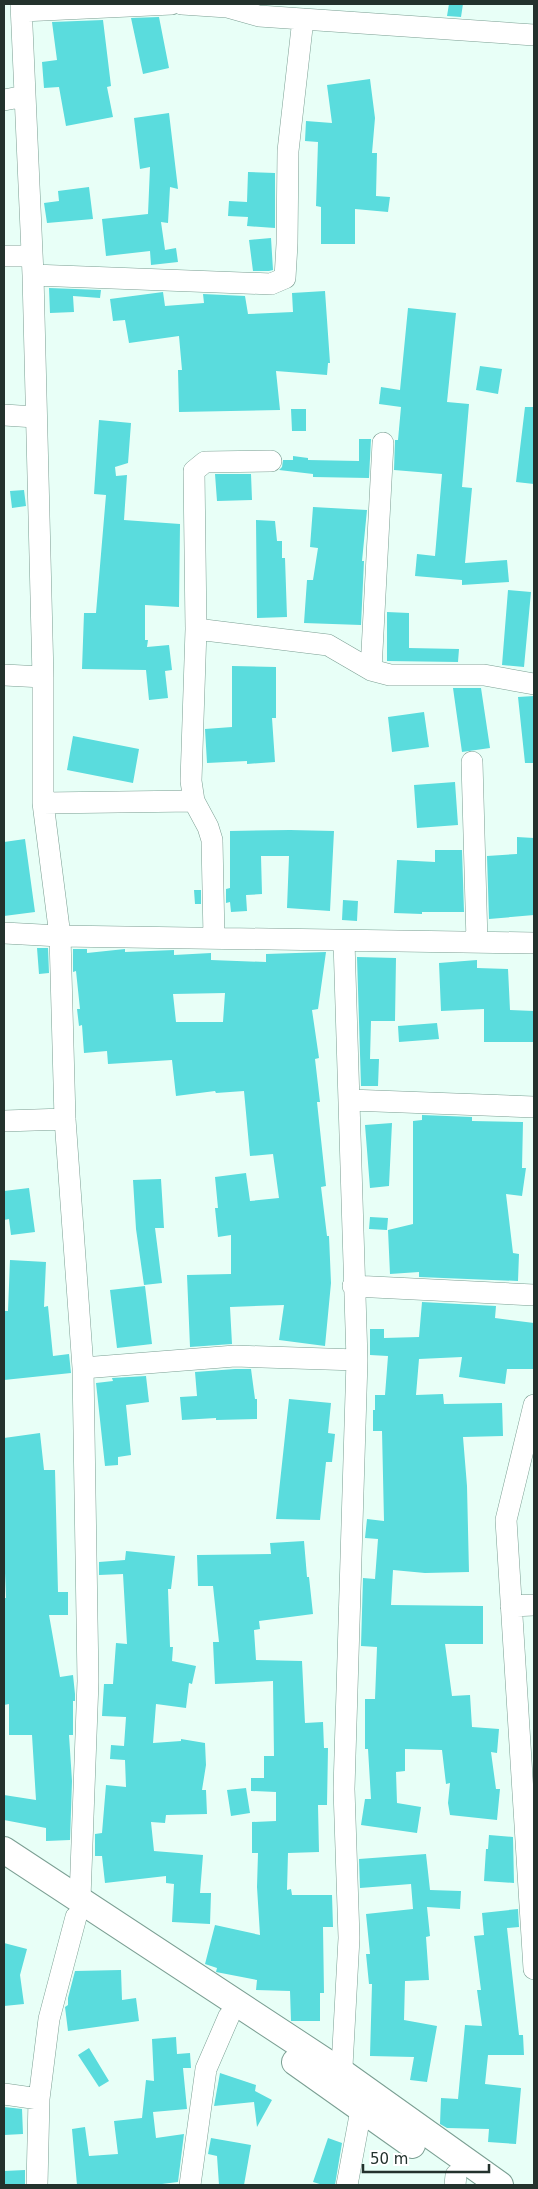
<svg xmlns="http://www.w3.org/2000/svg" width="538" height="2189" viewBox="0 0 538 2189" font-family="'DejaVu Sans',sans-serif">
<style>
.building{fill:#5adcdd;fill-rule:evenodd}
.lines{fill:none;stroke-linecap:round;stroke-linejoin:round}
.minor-casing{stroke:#7b9f93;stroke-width:22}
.major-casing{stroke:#7b9f93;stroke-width:28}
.minor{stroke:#fff;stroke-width:21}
.major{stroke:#fff;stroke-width:26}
</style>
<rect width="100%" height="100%" fill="#e8fff7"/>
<path class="building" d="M449 4H463L461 17 447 16Z
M159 17 169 68 143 74 131 18Z
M103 20 111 86 107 87 113 117 66 126 59 87 44 88 42 62 57 60 52 22Z
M370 79 375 118 372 153H377L376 196 390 197 388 212 355 209V244H321V207L316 206 318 142 305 141 306 121 332 123 327 85Z
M169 113 178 189 170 187 168 223 161 222 165 250 176 248 178 262 151 265 150 251 106 256 102 219 148 214 150 167 140 169 134 118Z
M248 172 275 173V228L247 226 248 217 228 216 229 201 247 202Z
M89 187 93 219 47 223 44 203 59 201 58 191Z
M271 238 273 270 269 271H253L249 240Z
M49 288 101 290 100 298 73 296 74 312 50 313Z
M325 291 330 363H328L327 375 276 371 280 410 179 412 178 370H182L179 336 129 343 125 320 113 321 110 299 163 292 165 306 204 303 203 294 245 296 248 314 293 312 292 293Z
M408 308 456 313 447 402 469 404 462 487 472 488 465 563 507 560 509 582 462 585V580L415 576 417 554 435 556 442 474 394 470 395 440H398L401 407 379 404 381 387 400 390Z
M480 366 502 369 498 394 476 390Z
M525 407H534V484L516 482Z
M291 409H306V431H292Z
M99 420 131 423 128 463 115 467 116 476 127 475 124 520 180 524 179 607 145 605V640H148L147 647 169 645 172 670 165 671 168 698 149 700 146 670 82 669 84 613H96L106 495 94 494Z
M359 439H371L369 478 313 477V474L279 470 282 467 283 460H293V456L308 458V460L359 461Z
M215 474H251L252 500 217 501Z
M24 490 26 506 12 508 10 491Z
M313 507 367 510 362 561H364L361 625 304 623 307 580H313L318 548 310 547Z
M256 520 275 521 277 541H282V558H285L287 617 257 618Z
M508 590 531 592 524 667 502 665Z
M387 612 409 613V648L459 649 458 662 387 661Z
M232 666 276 667V718H272L275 762 247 764V761L207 763 205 729 232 727Z
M453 688H481L490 748 462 752Z
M534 696V763H525L518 697Z
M424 712 429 747 392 752 388 717Z
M73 736 139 749 133 783 67 770Z
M455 782 458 825 417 828 414 785Z
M290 830 334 831 330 911 287 908 289 856H261L262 894 246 895 247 911 231 912 230 902 226 903V889L230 888V831Z
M517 837 534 838V915L489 919 487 856 517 854Z
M25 839 35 912 4 916V842Z
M435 850H462L464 912H422V914L394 913 397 860 435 862Z
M194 890H201V904H195Z
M343 900 358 901 357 921 342 920Z
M37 948H48L49 973 39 974Z
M73 949H87V953L125 949V952L174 950V955L211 953V960L266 962V954L326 952 318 1009 312 1010 319 1058 315 1059 320 1102H317L326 1186 321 1187 327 1236H329L331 1283 325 1346 279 1340 284 1305 230 1307 232 1344 190 1347 187 1275 231 1274V1235L218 1237 215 1208H218L215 1177 246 1173 250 1201 279 1198 273 1154 250 1156 244 1091 216 1093 215 1091 176 1096 172 1060 108 1064 107 1051 84 1053 82 1025 79 1026 77 1009H80L76 971 73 972ZM225 993 223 1022H176L173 994Z
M357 957 396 958 395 1021H371L370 1059H379L378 1086H361Z
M477 960V968L508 969 510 1010 534 1011V1042H484V1009L441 1011 439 963Z
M437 1023 439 1039 399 1042 398 1026Z
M422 1115 472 1117V1121L523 1122 522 1168H526L522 1196 506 1194 513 1253 519 1254 518 1281 419 1277V1272L390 1274 388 1230 413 1224V1121L422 1120Z
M392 1123 389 1186 370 1188 365 1125Z
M161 1179 164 1228H155L162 1283 144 1285 136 1229 133 1180Z
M29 1188 35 1232 11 1235 9 1219 4 1220V1191Z
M370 1217 388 1218 387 1230 369 1229Z
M10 1260 46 1262 44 1307 48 1306 53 1356 69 1354 71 1373 4 1380V1311H8Z
M145 1286 152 1344 117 1348 110 1290Z
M422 1302 496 1306 495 1318 534 1323V1369H507L505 1384 459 1377 462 1357 419 1359 416 1395 443 1394 444 1404 502 1403 503 1436 463 1437 467 1486 469 1572 425 1573 393 1570 391 1605 483 1606V1644H445L452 1696 470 1695 472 1727 499 1729 497 1753 491 1752 496 1789H500L497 1820 450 1815 448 1803 450 1783 446 1784 442 1750 405 1749V1771L396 1772 397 1803 421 1807 417 1833 361 1825 365 1799H371L368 1749H365V1699H375L377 1647 361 1646 363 1578 375 1579 378 1539 365 1538 367 1519 384 1521 382 1431H373V1410H375V1395H385L388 1356 370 1355V1329H384V1338L419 1337Z
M235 1369H251L255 1399H257V1419L216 1420V1418L182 1420 180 1397 197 1396 195 1372Z
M146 1376 149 1402 126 1405 131 1455 118 1457V1465L105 1466 96 1383 113 1381 112 1378Z
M289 1399 331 1403 328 1433 335 1434 332 1462H326L320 1520 276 1519Z
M40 1433 44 1470H55L58 1592H68V1615H49L60 1677 73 1675 75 1694V1701H73V1735H69L72 1781 70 1840 46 1841V1828L4 1820V1795L36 1800 32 1735H9V1704L4 1705V1598H6L4 1548V1438Z
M304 1541 307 1577H309L313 1614 259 1621 260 1629 254 1630 256 1660 302 1661 305 1723 323 1722 324 1748H328L327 1805H318L319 1852 288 1853 287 1890 291 1889 292 1895H332L333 1927H323L324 1993H320V2021H291L290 1991 256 1990 257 1980 216 1972 217 1968 205 1964 215 1925 260 1935 257 1887 258 1853H252V1822L276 1821V1792L251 1791V1778H264V1756H274L273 1681 215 1684 213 1642H219L213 1586H198L197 1555 271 1554 270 1543Z
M126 1551 175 1556 171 1589H168L170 1647H173L172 1661 196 1666 192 1684 189 1683 186 1708 156 1704 153 1743 181 1741V1739L205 1743 206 1765 202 1790H206L207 1814 166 1815 165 1823 151 1822 154 1851 203 1855 200 1893H211L210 1924 172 1922 174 1884 166 1883V1876L105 1883 102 1856H95V1834L102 1833 106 1785 126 1787 125 1760 110 1759 111 1745 124 1746 126 1717 102 1716 104 1684H113L116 1643 127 1644 123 1574 99 1575V1562L125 1560Z
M246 1788 250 1813 231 1816 227 1790Z
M489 1835 513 1837 514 1883 484 1881 486 1849H488Z
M426 1854 430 1890 461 1891 460 1909 427 1907 430 1936 426 1937 429 1980 405 1981 404 2020 437 2026 427 2082 410 2080 414 2057 370 2056 372 1984H369L366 1954H370L366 1914 413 1909 411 1884 360 1888 359 1859Z
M518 1909 519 1927 507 1928 519 2035H523L524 2055H488L485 2084 521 2088 516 2144 488 2142 489 2129 447 2128 440 2124 441 2098 458 2099 465 2025 482 2026 477 1990H481L474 1936 484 1935 482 1913Z
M4 1943 27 1949 20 1975 24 2004 4 2006Z
M121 1970 122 2000 136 1998 139 2021 68 2031 65 2007 68 2005V1998L75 1971Z
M176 2037 177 2054 190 2053 191 2068H183L187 2109 153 2112 156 2138 184 2134 178 2182 154 2185H77L72 2129 85 2127 89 2156 118 2154 114 2121 142 2118 146 2080 154 2081 152 2039Z
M89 2048 109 2081 99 2087 78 2055Z
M220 2073 256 2085 255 2091 272 2100 257 2127 254 2102 214 2106Z
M4 2107 22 2109 23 2134 4 2135Z
M211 2138 251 2145 244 2185H219L217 2156 208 2154Z
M328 2138 342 2143 335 2185H323L313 2182Z
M25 2170V2185H4V2171Z"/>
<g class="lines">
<defs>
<path id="minor" d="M21 4 33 275 43 677V803L60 936 65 1119 83 1368 88 1681 80 1898
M182 4 227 7 259 16 534 35
M22 11 172 4
M4 100 25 96
M4 256H31
M33 275 271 284 285 278 287 244 288 151 303 19
M4 415 35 417
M196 629 328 645 371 670 390 675H484L534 684
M371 670 383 443
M4 675 43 677
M472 762 477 942
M43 803 194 801
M4 933 60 936 534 943
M214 938 212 840 208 827 194 801 191 781 196 629 194 471 205 462 271 461
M349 1100 534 1107
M4 1121 65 1119
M353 1286 534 1295
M83 1368 235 1356 357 1360
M534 1405 506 1520 534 1969
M511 1606 534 1605
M341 2085 349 1938 344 1789 357 1360 344 941
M4 2094 39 2099
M37 2185 39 2099 49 2019 76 1917
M190 2185 206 2069 229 2016
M347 2185 361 2110
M455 2185 456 2175"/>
<path id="major" d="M4 1850 343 2073 500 2185
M295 2062 412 2145"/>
</defs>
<use href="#minor" class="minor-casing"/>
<use href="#major" class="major-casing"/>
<use href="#minor" class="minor"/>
<use href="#major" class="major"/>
</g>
<rect width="538" height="2189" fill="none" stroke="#23322d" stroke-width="10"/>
<path d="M363 2164v8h126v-8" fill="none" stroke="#23322d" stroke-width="2.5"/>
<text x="370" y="2164" font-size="15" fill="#23322d" stroke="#ffffff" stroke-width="4" paint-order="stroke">50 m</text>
</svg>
